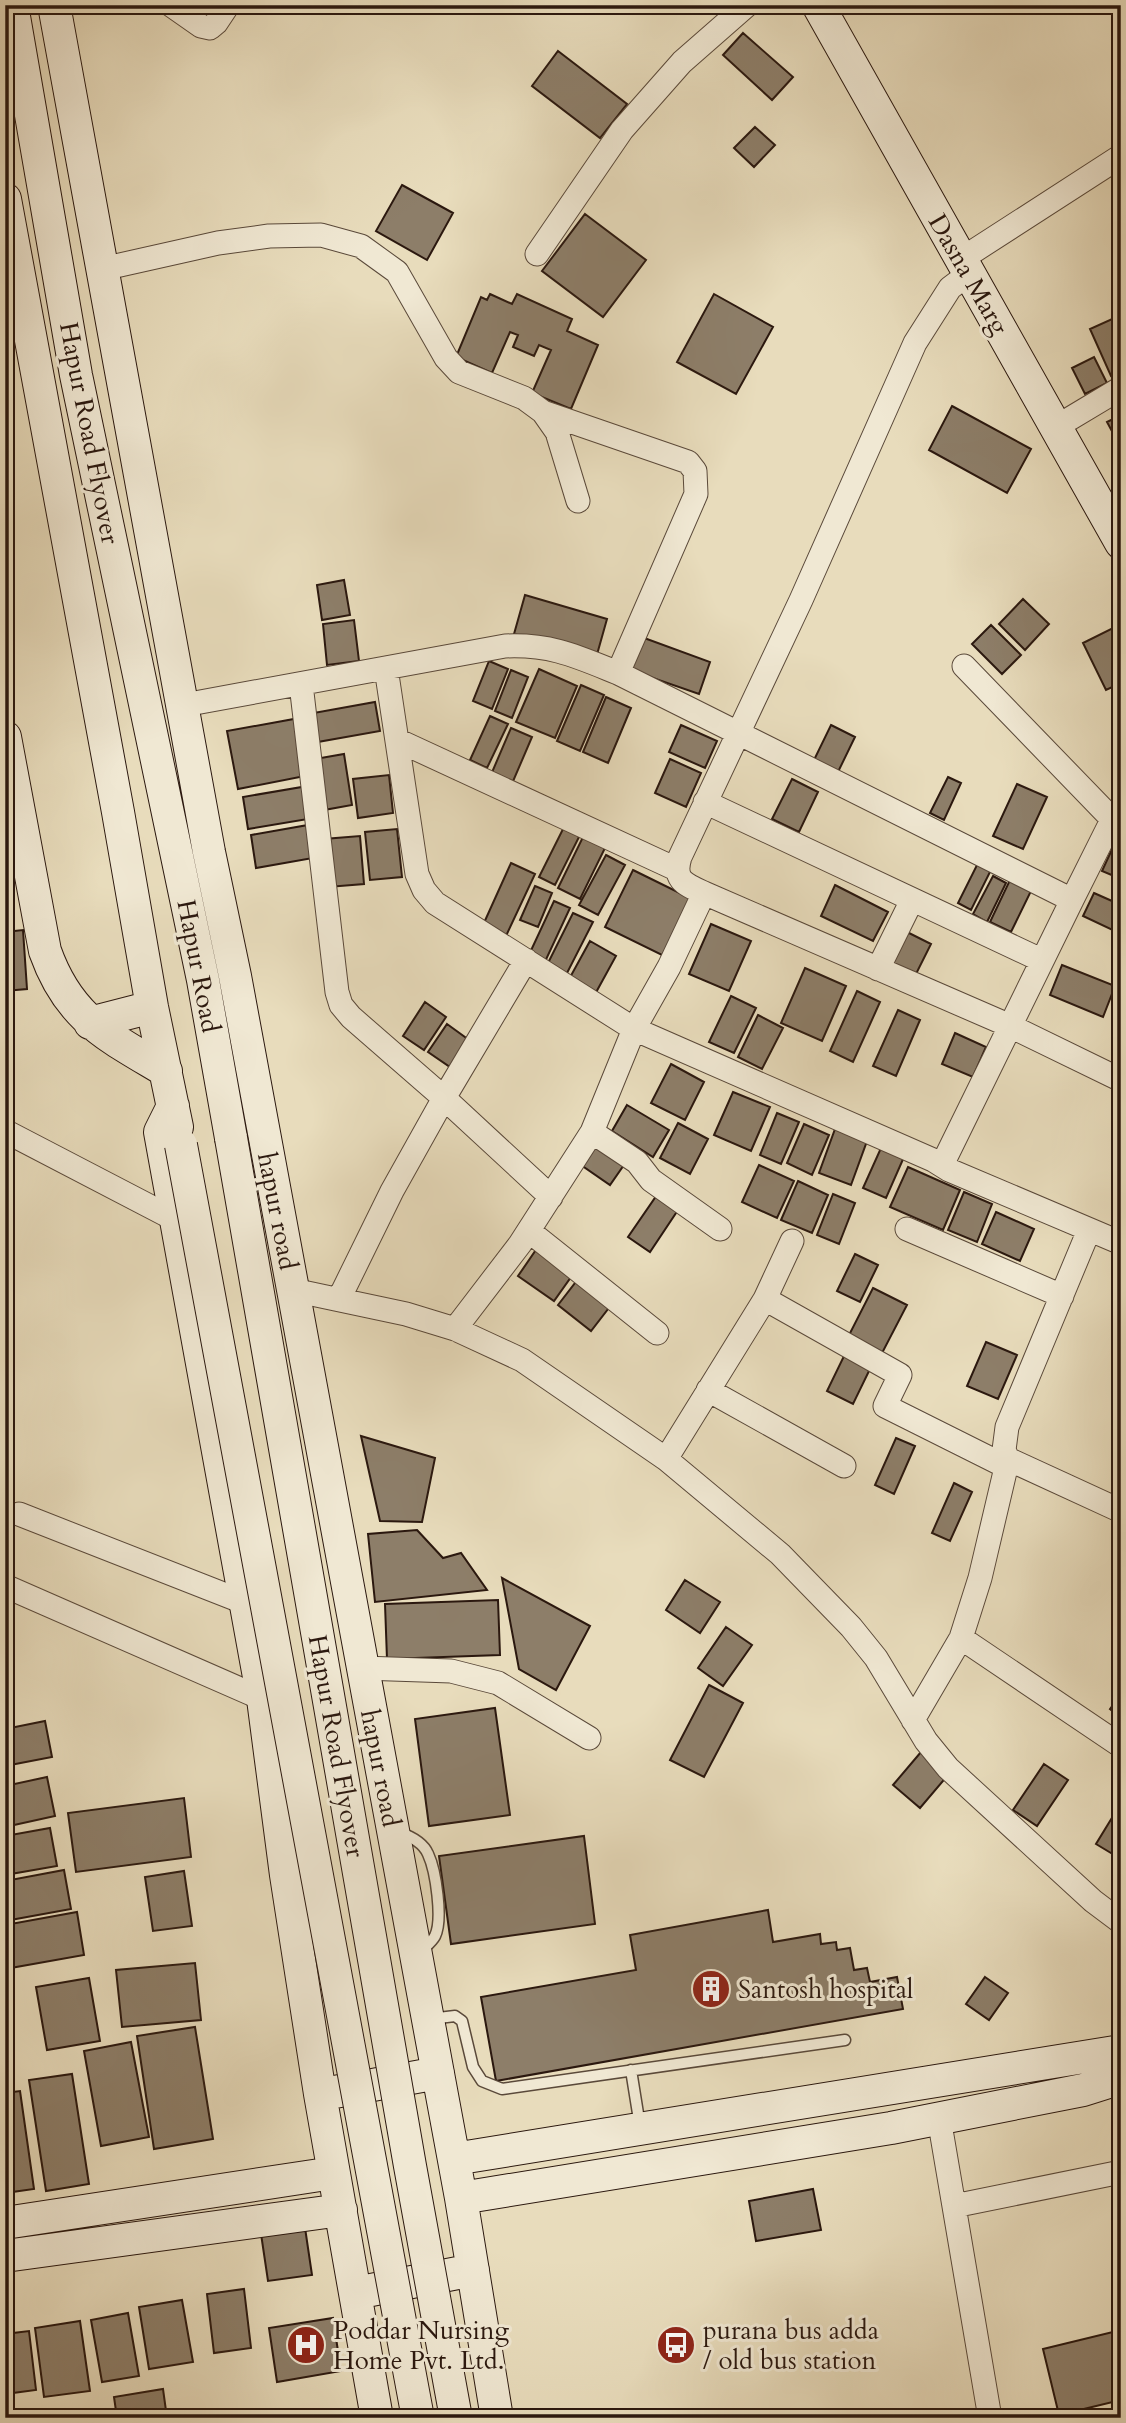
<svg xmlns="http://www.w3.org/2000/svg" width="1126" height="2423" viewBox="0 0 1126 2423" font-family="Cardo,serif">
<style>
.building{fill:#8d7e69;stroke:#2b180f;stroke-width:2}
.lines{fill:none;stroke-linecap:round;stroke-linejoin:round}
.lane-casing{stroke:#5a493a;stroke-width:13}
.street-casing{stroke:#5a493a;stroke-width:25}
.secondary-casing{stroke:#2b180f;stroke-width:34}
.lane{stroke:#f0e8d3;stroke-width:10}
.street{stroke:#f0e8d3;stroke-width:23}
.secondary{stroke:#f0e8d3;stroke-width:32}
.secondary-bridge-casing{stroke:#2b180f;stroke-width:34;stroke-linecap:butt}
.secondary-bridge{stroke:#f0e8d3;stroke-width:32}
.labels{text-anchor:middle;stroke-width:6;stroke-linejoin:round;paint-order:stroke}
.street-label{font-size:26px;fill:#2b180f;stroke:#f0e8d3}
.poi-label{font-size:26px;fill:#2b180f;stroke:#f0e8d3;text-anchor:start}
</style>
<rect width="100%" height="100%" fill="#e8dcbc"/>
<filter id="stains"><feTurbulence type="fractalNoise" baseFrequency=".00286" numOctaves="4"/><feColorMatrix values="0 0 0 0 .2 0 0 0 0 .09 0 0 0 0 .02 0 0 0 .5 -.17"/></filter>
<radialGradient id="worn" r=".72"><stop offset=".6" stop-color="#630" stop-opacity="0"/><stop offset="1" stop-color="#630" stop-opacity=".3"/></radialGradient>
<path class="building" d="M743 33 793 77 772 100 723 55Z
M558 51 627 104 600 138 532 86Z
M755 127 775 145 754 167 734 148Z
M402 185 453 213 427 260 376 231Z
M585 214 646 260 603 317 542 271Z
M490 294 512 304 517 294 572 319 567 331 598 345 571 409 532 393 551 350 539 345 534 356 513 347 518 335 510 332 492 373 456 357 481 297 487 300Z
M714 294 773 327 736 394 677 362Z
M1121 294V309L1114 298Z
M1121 315V372L1111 376 1090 329Z
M1094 357 1107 383 1085 394 1072 368Z
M952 406 1031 449 1007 493 929 450Z
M1121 415V448L1107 422Z
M344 580 350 615 322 620 317 585Z
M525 595 607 619 596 658 514 634Z
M1023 599 1049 624 1025 650 999 624Z
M354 620 359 661 327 665 323 624Z
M1121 624V683L1106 690 1083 643Z
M991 625 1021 655 1002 674 972 644Z
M636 635 710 662 699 694 624 668Z
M489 661 508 669 492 709 473 701Z
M539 669 577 686 555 738 516 722Z
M511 670 528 677 512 718 495 711Z
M581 685 604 695 580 751 557 741Z
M606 697 631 708 608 763 583 752Z
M375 702 380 731 312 743 308 714Z
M490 716 508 724 487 768 470 760Z
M294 719 305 776 238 789 227 731Z
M681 725 717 741 705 768 669 752Z
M831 725 855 737 837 774 813 762Z
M511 728 532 737 511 786 490 777Z
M344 754 352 805 324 810 315 759Z
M670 759 701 773 686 807 655 793Z
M389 775 393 813 358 818 353 779Z
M948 777 961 783 944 820 930 813Z
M792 779 818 792 799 832 772 819Z
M1017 784 1047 797 1023 849 993 836Z
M302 787 308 819 248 829 243 797Z
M308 825 313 858 256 868 251 835Z
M565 825 581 833 555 885 539 877Z
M397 829 402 877 370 880 365 832Z
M1121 830V879L1102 871Z
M360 836 364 884 328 887 324 839Z
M583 837 605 848 580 899 558 888Z
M606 855 625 865 598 915 579 905Z
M979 861 992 868 971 910 958 903Z
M511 863 535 874 506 936 483 925Z
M633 870 694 900 666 957 605 927Z
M993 876 1006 883 987 922 973 914Z
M1010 880 1031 891 1011 932 990 922Z
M835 885 888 912 873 941 821 916Z
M535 886 552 893 538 927 520 920Z
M1094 893 1121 905V934L1083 916Z
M554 901 570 908 543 966 527 959Z
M573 913 593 922 564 979 545 969Z
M711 924 751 941 729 991 689 974Z
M23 930 27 989 5 991V932Z
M903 930 931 944 914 978 887 964Z
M590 941 616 956 594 996 568 981Z
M1062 965 1115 986 1103 1017 1050 995Z
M805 968 846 986 822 1041 781 1023Z
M857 991 880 1002 853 1062 830 1051Z
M731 996 756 1008 734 1053 709 1042Z
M425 1002 446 1017 424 1050 403 1036Z
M898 1010 920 1020 896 1076 873 1066Z
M758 1015 783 1028 762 1069 738 1057Z
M447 1024 469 1040 450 1067 428 1052Z
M955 1033 986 1047 973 1077 942 1064Z
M671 1064 704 1082 685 1120 651 1103Z
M733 1092 770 1107 751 1151 714 1135Z
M627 1105 669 1130 653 1157 612 1131Z
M777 1113 799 1122 781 1164 760 1155Z
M678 1123 708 1139 690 1174 660 1158Z
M804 1124 829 1135 812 1175 787 1163Z
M835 1129 867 1141 851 1185 819 1173Z
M598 1142 626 1162 610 1185 581 1165Z
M881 1148 904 1157 886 1198 863 1188Z
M759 1165 794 1181 777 1218 742 1202Z
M908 1167 960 1190 943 1230 890 1207Z
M798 1181 828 1195 812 1233 781 1220Z
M659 1192 680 1207 650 1252 628 1237Z
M964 1192 992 1204 977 1242 948 1230Z
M833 1194 855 1203 839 1244 817 1235Z
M996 1212 1034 1229 1020 1261 982 1244Z
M540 1244 576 1270 554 1301 518 1276Z
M855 1254 878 1265 860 1302 837 1291Z
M582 1274 615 1300 591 1331 558 1305Z
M873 1288 907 1305 880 1357 847 1339Z
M986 1342 1017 1355 998 1399 967 1386Z
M844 1356 870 1369 853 1404 827 1391Z
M361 1436 435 1458 422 1522 380 1521Z
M896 1438 915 1446 894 1494 875 1485Z
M954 1483 972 1492 950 1541 932 1533Z
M417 1530 443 1558 461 1553 487 1590 375 1602 368 1534Z
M502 1578 590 1626 556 1690 519 1669Z
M685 1580 720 1602 700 1633 666 1610Z
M498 1600 500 1655 387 1659 385 1604Z
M726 1627 752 1645 723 1686 698 1668Z
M709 1685 743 1703 704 1777 670 1760Z
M1121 1694V1718L1110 1709Z
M495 1708 510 1815 429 1826 415 1719Z
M45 1721 52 1757 5 1766V1729Z
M921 1752 948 1775 920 1808 893 1785Z
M1044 1764 1068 1780 1037 1826 1013 1810Z
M47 1777 55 1816 5 1827V1786Z
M184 1798 191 1857 76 1872 68 1813Z
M1121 1803V1859L1096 1844Z
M50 1828 57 1866 5 1875V1836Z
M584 1836 595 1924 451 1944 439 1856Z
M64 1870 71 1909 5 1921V1881Z
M184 1871 192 1926 153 1931 145 1877Z
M768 1910 773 1942 820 1934 821 1944 836 1942 837 1950 850 1948 854 1970 867 1968 870 1982 897 1977 903 2009 496 2081 481 1997 636 1970 630 1935Z
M77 1912 84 1955 5 1969V1925Z
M195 1963 201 2020 122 2027 116 1970Z
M985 1977 1008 1993 989 2020 966 2004Z
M89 1978 100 2041 47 2050 36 1987Z
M195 2027 213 2139 154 2149 137 2036Z
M131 2042 149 2137 101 2146 84 2051Z
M72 2074 89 2184 46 2191 29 2080Z
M20 2091 34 2189 5 2193V2093Z
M813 2189 821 2230 756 2241 749 2201Z
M304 2221 312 2275 268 2281 260 2227Z
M244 2289 251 2348 214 2353 207 2294Z
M182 2300 193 2362 149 2369 139 2307Z
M128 2313 139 2376 102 2382 91 2320Z
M333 2318 341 2371 277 2382 269 2328Z
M80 2321 90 2391 44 2397 35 2328Z
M1121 2330V2400L1059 2415 1043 2349Z
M29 2331 36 2390 5 2394V2334Z
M163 2389 167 2418H117L114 2397Z"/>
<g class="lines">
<defs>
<path id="lane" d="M398 1832C410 1836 423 1842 428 1854 436 1871 443 1920 435 1936 432 1942 424 1948 420 1952
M430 2019 455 2016 462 2021 473 2067 482 2081 502 2089 845 2040
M631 2070 640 2126"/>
<path id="street" d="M171 5 201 26 210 28 216 23 228 5
M537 254 622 130 682 62 747 5
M960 260 1121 156
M102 269 218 243 269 236 321 235 361 246 397 272 446 358 459 372 524 398 543 412 557 432 578 501
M543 412 688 462 695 471 696 494 618 673
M1056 427 1121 388
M964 666 1114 821
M386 668 417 874 424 890 435 903 634 1029 933 1160 949 1170 1121 1243
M301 684 337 992 341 1005 351 1017 444 1098 392 1191 339 1299
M184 705 505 646C551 644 576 656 618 673L1072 900
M397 740 676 869
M705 802 1041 960
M704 893 1008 1025 1121 1080
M526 960 444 1098 551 1197
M878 969 912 900
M5 1131 178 1221
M592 1132 637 1162 651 1180 720 1229
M942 1165 1072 900 1108 828 1121 815
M907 1229 1062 1296
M1089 1230 1007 1427 1004 1450 1008 1459 1121 1511
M529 1231 657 1333
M293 1290 406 1314 455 1329 522 1360 666 1459 780 1554 851 1627 876 1658 926 1741 948 1768 1093 1901 1121 1922
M765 1299 792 1241
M455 1329 520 1244 592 1132 634 1029 669 967 704 893C684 884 673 880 680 857L801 600 915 343 950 288 970 273
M708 1390 844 1466
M666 1459 765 1299 900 1375 885 1406 1007 1467
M19 1514 246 1603
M5 1586 263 1699
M961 1638 1121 1746
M362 1668 451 1671 498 1683 589 1738
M913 1720 961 1638 980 1578 1008 1459
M939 2118 990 2418
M954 2206 1121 2172"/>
<path id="secondary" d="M12 5 76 375 203 980 231 1138
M54 5 209 852 235 976 461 2198 497 2418
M818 5 1121 543
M5 199 118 812 152 1007 177 1127
M5 737 45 951C69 1019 108 1036 166 1071
M90 1023 152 1007
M173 1106 160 1132 263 1699 286 1875 320 2094 377 2418
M329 2093 438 2073
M454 2159 1121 2051
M461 2198 891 2128 1083 2090 1121 2078
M5 2223 333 2173
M5 2256 341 2210
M366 2291 473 2270"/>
</defs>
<use href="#lane" class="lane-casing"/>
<use href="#street" class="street-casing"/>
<use href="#secondary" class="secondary-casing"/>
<use href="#lane" class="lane"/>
<use href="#street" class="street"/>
<use href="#secondary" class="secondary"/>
<defs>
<path id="secondary-bridge" d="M231 1138 410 2166 456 2418
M181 1145 418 2418"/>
</defs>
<use href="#secondary-bridge" class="secondary-bridge-casing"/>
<use href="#secondary-bridge" class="secondary-bridge"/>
</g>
<defs>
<symbol id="building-disc" viewBox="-11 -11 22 22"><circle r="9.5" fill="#8f2418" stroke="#f0e8d3"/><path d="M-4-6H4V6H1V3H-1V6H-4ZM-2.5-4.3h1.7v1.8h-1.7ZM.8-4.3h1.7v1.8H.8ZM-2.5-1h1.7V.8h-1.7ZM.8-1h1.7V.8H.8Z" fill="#fff"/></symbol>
<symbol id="hospital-disc" viewBox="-11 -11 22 22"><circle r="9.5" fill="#8f2418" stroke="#f0e8d3"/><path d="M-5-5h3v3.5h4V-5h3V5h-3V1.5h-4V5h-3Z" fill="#fff"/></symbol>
<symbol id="bus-disc" viewBox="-11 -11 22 22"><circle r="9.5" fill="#8f2418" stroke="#f0e8d3"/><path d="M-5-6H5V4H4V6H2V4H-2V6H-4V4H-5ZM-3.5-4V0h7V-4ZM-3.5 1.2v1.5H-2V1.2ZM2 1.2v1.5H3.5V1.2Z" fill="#fff"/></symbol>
</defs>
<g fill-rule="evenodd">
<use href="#building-disc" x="689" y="1967" width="44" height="44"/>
<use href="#hospital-disc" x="284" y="2323" width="44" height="44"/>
<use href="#bus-disc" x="654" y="2323" width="44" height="44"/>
</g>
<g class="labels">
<g class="street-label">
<text transform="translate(969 274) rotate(60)" y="9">Dasna Marg</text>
<text transform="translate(90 433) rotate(79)" y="9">Hapur Road Flyover</text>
<text transform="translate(199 966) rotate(79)" y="9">Hapur Road</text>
<text transform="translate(278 1211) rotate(79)" y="9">hapur road</text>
<text transform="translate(337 1746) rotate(80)" y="9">Hapur Road Flyover</text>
<text transform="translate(381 1768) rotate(79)" y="9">hapur road</text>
</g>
<g class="poi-label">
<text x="738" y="1998">Santosh hospital</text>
<text x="333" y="2339">Poddar Nursing<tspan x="333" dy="30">Home Pvt. Ltd.</tspan></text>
<text x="703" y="2339">purana bus adda<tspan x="703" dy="30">/ old bus station</tspan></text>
</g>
</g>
<rect width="1126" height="2423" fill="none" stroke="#e8dcbc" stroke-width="28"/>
<rect x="7" y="7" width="1112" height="2409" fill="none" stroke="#2b180f" stroke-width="3.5"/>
<rect x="14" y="14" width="1098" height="2395" fill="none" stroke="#2b180f" stroke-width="2"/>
<rect width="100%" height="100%" filter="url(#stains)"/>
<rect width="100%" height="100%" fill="url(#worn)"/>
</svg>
